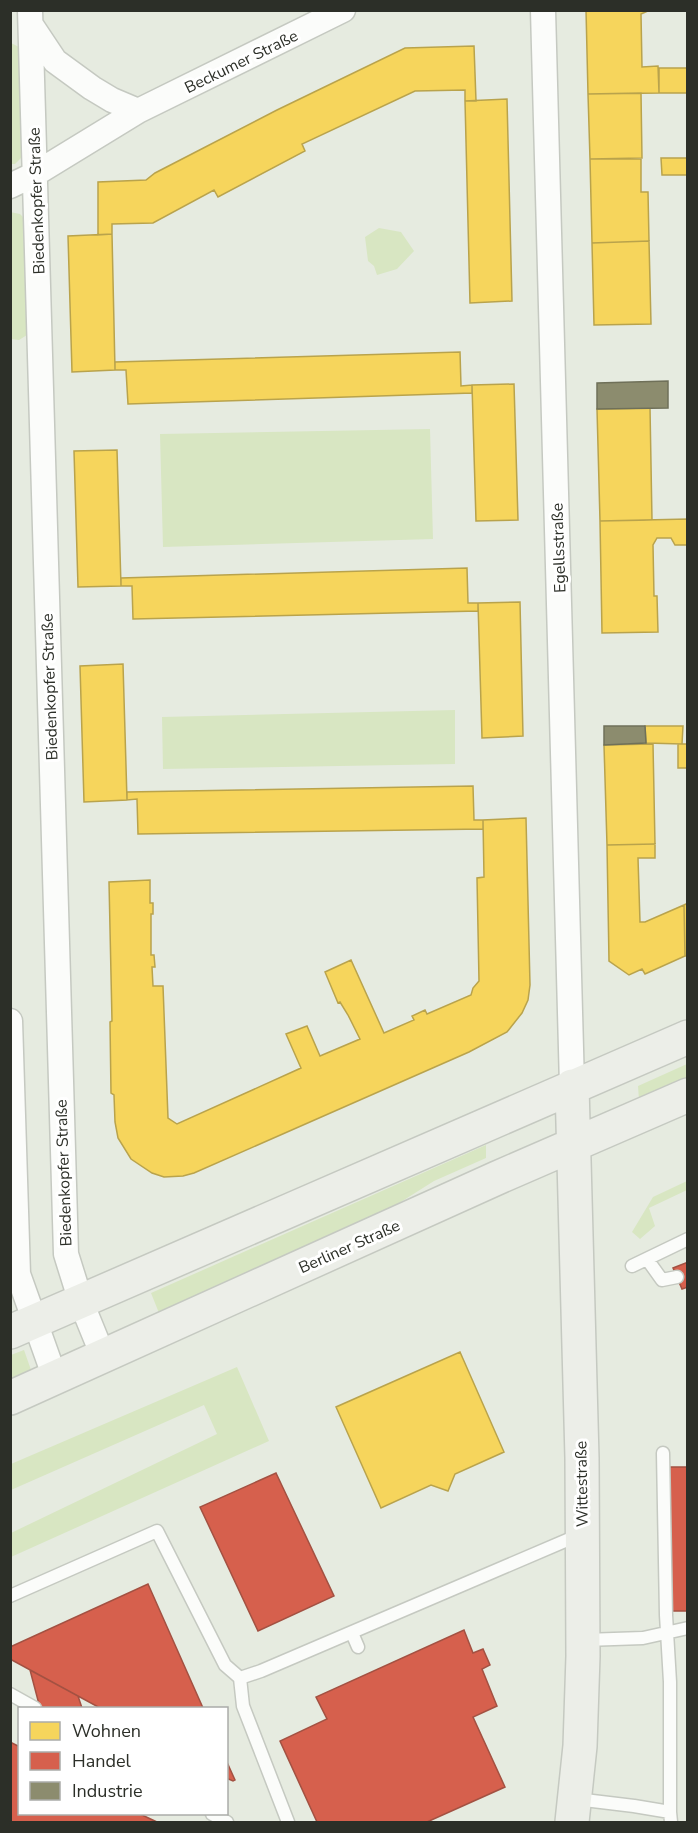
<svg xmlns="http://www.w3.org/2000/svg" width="698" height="1833" viewBox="0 0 698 1833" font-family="'Nunito Sans',sans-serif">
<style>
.green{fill:#d8e6c2}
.homes{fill:#f6d55c;stroke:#b9a34c;stroke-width:1.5}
.shops{fill:#d6604d;stroke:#a35142;stroke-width:1.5}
.industry{fill:#8c8c6e;stroke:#6f7059;stroke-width:1.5}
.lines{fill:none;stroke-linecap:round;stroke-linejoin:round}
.lane-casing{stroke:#c5c9c1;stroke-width:15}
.street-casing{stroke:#c5c9c1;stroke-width:27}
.secondary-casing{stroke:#c5c9c1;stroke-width:36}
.lane{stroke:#fbfcfa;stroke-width:12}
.street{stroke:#fbfcfa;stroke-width:24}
.secondary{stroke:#eceee8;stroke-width:33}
.labels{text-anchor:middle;stroke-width:6;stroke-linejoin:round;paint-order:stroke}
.street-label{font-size:16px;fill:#2c2f28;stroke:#fff}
</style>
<rect width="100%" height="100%" fill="#e6ebe0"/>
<path class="green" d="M11 43 19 47 22 53 23 156 15 164H11Z
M10 212 20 214 26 220 27 335 19 340 11 339Z
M379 228 401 232 414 251 397 269 377 275 374 266 368 261 365 237Z
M430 429 433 539 163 547 160 434Z
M455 710V764L163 769 162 717Z
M687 1064V1078L639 1100 638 1086Z
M486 1145V1158L434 1181 388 1210 159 1313 151 1293Z
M687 1181V1190L649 1208 655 1226 640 1239 632 1232 653 1197Z
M24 1350 31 1370 11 1379V1355Z
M237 1367 269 1441 11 1557V1533L217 1434 204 1405 11 1490V1464Z"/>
<path class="homes" d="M586 10H650L641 14 642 67 658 66 659 93 588 94Z
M474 46 476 101H465V90L415 91 302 144 305 151 218 197 214 190 153 223 112 224V234L98 235V182L146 180 155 173 277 110 405 48Z
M659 68H688V93H659Z
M641 93 642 158 590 159 588 94Z
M507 99 512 301 470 303 465 101Z
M661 158H688V175H662Z
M590 159H641V192H648L649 241 592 243Z
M112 234 115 370 72 372 68 236Z
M649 241 651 324 594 325 592 243Z
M460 352 461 386 472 385V393L128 404 126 370H115V362Z
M514 384 518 520 476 521 472 385Z
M650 408 652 520 600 521 597 409Z
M117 450 121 586 78 587 74 451Z
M688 519V545H675L671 538H657L653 545 654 596H657L658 632 602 633 600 521Z
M467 568 468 603H478V611L133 619 132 586H121V578Z
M520 602 523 736 482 738 478 603Z
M123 664 127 800 84 802 80 666Z
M645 726H683L682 744 646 743Z
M653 744 655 844 607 845 604 745Z
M678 744H688V768H678Z
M473 786 474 820H483V829L138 834 137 799 127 800V792Z
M526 818 530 985 528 1000 522 1013 507 1032 469 1052 194 1173 183 1176 164 1177 152 1173 131 1159 118 1138 115 1122 114 1095 111 1093 110 1022 112 1021 109 882 150 880V903H153V914H151V955H154L155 967H152L153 986H163L168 1118 177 1124 301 1068 286 1034 307 1026 320 1056 360 1039 348 1015 340 1002 338 1003 325 972 351 960 384 1033 414 1020 412 1016 425 1010 427 1014 471 995 473 988 479 981 477 878 484 877 483 820Z
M655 844V858H638L640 922H645L684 905 685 956 645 974 642 969 629 975 609 961 607 845Z
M688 903V956H685L684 905Z
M460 1352 504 1452 455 1474 448 1491 431 1485 381 1508 336 1407Z"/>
<path class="shops" d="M688 1262V1287L682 1289 673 1268Z
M669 1467H688V1611H671Z
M276 1473 334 1596 258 1631 200 1507Z
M148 1584 203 1708H100L10 1659V1647Z
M464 1630 473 1653 483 1649 490 1665 482 1669 497 1706 473 1717 505 1787 427 1822H317L280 1741 327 1719 316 1697Z
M30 1670 78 1696 82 1708H40Z
M10 1742 20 1747V1814H140L157 1822H10Z
M226 1760 235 1780 233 1781 226 1778Z"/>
<path class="industry" d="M668 381V408L597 409V383Z
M604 726H645L646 743 604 745Z"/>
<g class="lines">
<defs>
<path id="lane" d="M647 1259 662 1280 677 1277
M632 1266 688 1239
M663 1453 666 1615 670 1682V1812
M10 1596 157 1531 225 1665 240 1678 243 1706 288 1822
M352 1633 358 1647
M585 1640 643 1638 688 1628
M240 1678 261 1671 579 1535
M10 1694 35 1708
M576 1799 634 1806 670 1812 671 1822
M212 1814 227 1822"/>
<path id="street" d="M30 10 66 1254 81 1302 103 1356
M543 10 572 1086
M31 25 55 61 92 88 112 100 138 111
M10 186 35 174 138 111 343 10
M10 1021 18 1274 55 1378"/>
<path id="secondary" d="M572 1086 582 1458 583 1656 580 1746 572 1822
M10 1332 688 1037
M10 1398 497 1178 688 1095"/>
</defs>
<use href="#lane" class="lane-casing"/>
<use href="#street" class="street-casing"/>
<use href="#secondary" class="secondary-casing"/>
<use href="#lane" class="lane"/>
<use href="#street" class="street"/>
<use href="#secondary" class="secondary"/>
</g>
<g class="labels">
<g class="street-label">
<text transform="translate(241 61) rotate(-26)" y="6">Beckumer Straße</text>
<text transform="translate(36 201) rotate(-92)" y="6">Biedenkopfer Straße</text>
<text transform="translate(558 548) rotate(-92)" y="6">Egellsstraße</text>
<text transform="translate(49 687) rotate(-92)" y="6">Biedenkopfer Straße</text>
<text transform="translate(63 1173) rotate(-92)" y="6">Biedenkopfer Straße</text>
<text transform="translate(349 1246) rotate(-24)" y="6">Berliner Straße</text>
<text transform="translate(581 1484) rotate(-91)" y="6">Wittestraße</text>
</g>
</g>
<rect width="698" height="1833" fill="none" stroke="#2c2f28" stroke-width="24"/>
<rect x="18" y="1707" width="210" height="108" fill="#ffffff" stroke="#abaca9" stroke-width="1.5"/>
<rect x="30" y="1722" width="30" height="18" fill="#f6d55c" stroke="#abaca9" stroke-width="1.5"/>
<text x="72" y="1737" font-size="18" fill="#2c2f28">Wohnen</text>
<rect x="30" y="1752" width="30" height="18" fill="#d6604d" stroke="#abaca9" stroke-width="1.5"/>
<text x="72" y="1767" font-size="18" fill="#2c2f28">Handel</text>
<rect x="30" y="1782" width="30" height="18" fill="#8c8c6e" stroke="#abaca9" stroke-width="1.5"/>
<text x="72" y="1797" font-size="18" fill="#2c2f28">Industrie</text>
</svg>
